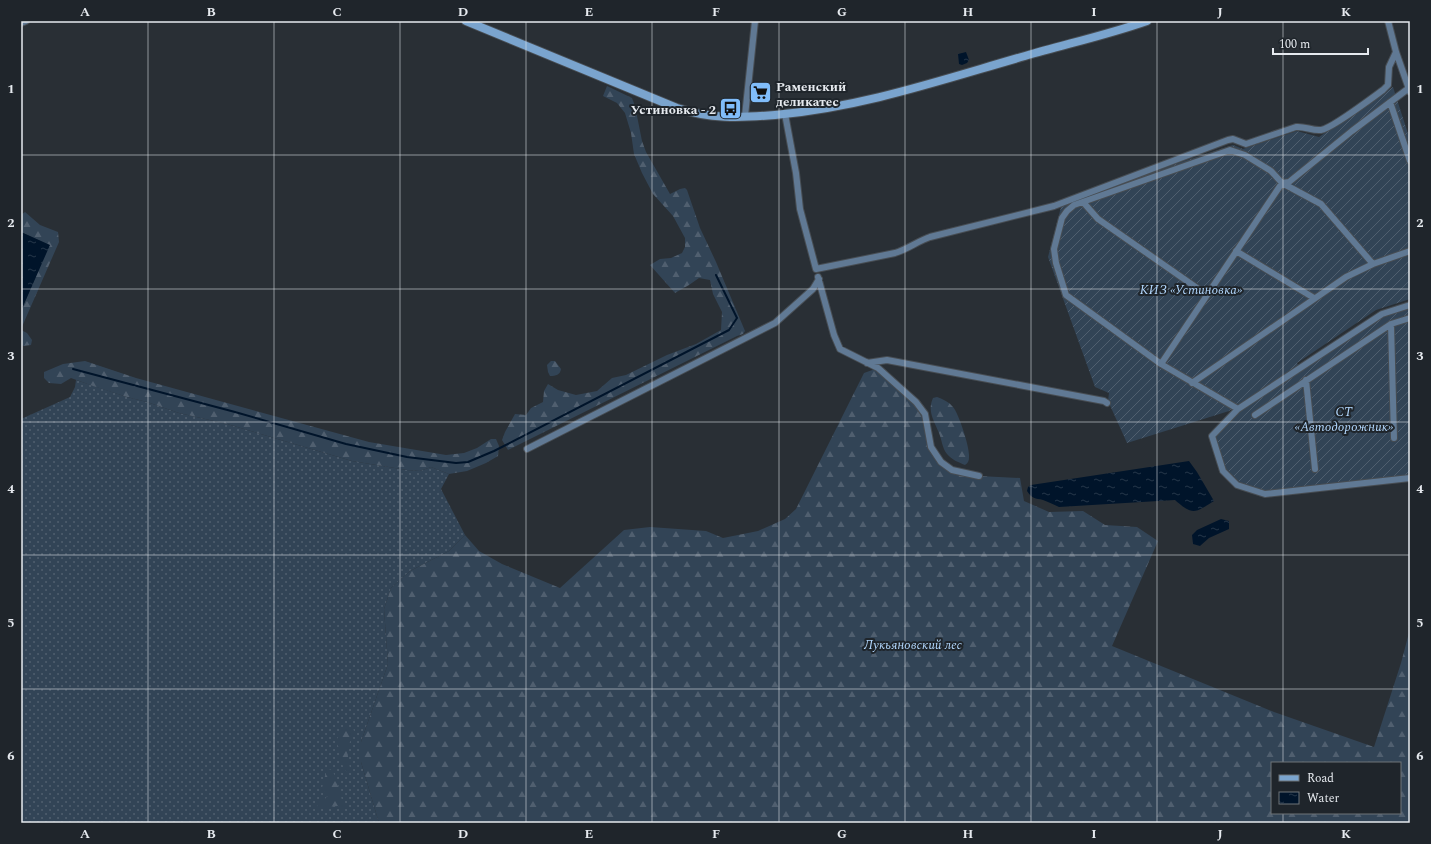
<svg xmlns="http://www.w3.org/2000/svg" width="1431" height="844" viewBox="0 0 1431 844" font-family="Spectral,serif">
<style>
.grass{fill:url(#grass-dots)}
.forest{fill:url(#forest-firs);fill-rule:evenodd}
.garden{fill:url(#garden-furrows)}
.water{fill:url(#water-ripples)}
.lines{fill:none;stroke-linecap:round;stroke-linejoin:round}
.stream{stroke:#00142a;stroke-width:2}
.street-casing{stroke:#474d53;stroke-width:8}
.secondary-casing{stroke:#474d53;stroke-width:10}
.street{stroke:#607994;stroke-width:6}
.secondary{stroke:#7aa4ce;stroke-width:8}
.grid{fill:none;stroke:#e6eaef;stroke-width:1;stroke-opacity:0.55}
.labels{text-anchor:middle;stroke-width:4;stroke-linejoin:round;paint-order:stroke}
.poi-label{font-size:13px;font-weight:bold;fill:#e6eaef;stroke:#1f252b;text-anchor:start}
.park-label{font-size:13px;font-style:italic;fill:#b3d8fe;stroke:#1f252b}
.neatline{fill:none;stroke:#e6eaef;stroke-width:1.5}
.grid-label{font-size:13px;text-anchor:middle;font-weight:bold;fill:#e6eaef}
</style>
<defs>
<pattern id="grass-dots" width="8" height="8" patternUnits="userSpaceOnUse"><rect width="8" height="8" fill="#324456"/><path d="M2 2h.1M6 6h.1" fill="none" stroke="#505f6f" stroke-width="1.8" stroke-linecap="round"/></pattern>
<pattern id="forest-firs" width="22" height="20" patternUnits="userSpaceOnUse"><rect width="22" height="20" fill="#324456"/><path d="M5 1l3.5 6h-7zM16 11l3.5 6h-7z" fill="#505f6f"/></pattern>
<pattern id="garden-furrows" width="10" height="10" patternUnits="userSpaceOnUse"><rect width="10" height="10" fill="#324456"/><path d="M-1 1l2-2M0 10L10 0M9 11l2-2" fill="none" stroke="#505f6f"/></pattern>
<pattern id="water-ripples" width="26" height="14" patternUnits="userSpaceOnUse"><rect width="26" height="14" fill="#00142a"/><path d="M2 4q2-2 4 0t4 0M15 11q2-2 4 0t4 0" fill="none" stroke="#253649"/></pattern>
</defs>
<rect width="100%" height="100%" fill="#292f35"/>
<path class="grass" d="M76 380 127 397 147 402 179 413 227 424 352 461 407 470 420 471 431 467 449 474 441 489 465 535 449 551 410 571 391 588 384 609 388 664 361 742V762L379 823H21V419L70 397 75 387Z"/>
<path class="forest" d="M607 86 632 98 635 106 642 141 646 152 670 194 680 189 685 188 687 190 700 228 716 262 745 331 743 334 737 336 508 450 502 440 505 432 515 414 526 415 531 408 543 402 544 391 548 384 558 390 576 395 597 391 612 378 626 375 667 355 696 344 721 330 722 312 713 294 710 280 699 278 689 285 675 293 650 265 660 259 671 258 682 253 685 247V238L673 216 653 194 642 173 634 154 631 133 625 113 617 103 603 96Z
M25 212 40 225 58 232 59 242 21 329V311L49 245 21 232V215Z
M21 330 27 333 32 340 31 345 23 346 21 343Z
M85 361 136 378 369 442 446 455 464 453 477 448 491 439H496L499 446 498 456 486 463 467 471 449 474 431 467 420 471 407 470 352 461 227 424 179 413 147 402 127 397 93 386 71 378 61 384 49 383 44 378V372L63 364Z
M551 361H555L561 369C560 375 556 376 550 376L548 372 547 365Z
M878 368 925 414 931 447 952 470 979 476 1020 478 1024 501 1049 512 1083 511 1105 525 1137 527 1158 541 1112 646 1274 712 1374 747 1401 663 1410 629V823H379L361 762V742L388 664 384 609 391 588 410 571 449 551 465 535 479 551 502 564 560 588 624 530 650 527 706 531 723 538 758 531 785 519 796 509 864 373ZM1272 763H1400V813H1272Z
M937 397C943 399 949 402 953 407 959 414 970 448 969 457 969 461 968 463 965 465 958 462 952 460 947 454 942 448 942 440 939 433 934 421 927 411 933 398Z
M349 727 353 728 354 731 347 750 350 769 348 772 344 770 338 749 337 739 344 728Z
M328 769 332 770 337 780 344 809H340L338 806 327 807 320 809 317 807 318 802 325 799 328 795 322 788 326 772Z"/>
<path class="garden" d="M1393 87 1410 140V299L1376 310 1297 363 1298 365 1229 411 1127 443 1108 401 1109 393 1095 387 1048 257 1061 207 1175 164 1233 145 1243 149 1297 131 1319 137Z
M1410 305V477L1265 494 1237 485 1223 471 1212 436 1238 409 1382 314Z"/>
<path class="water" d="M966 52 969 60 967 63 962 65 959 64 958 54Z
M21 232 50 245 21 311Z
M1189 461 1197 472 1214 501C1195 513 1193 516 1175 500L1059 507C1054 505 1049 502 1043 500 1035 498 1032 499 1027 491L1028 487 1031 485Z
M1221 519 1229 521V529L1209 538 1200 546 1193 544 1192 535 1197 530Z"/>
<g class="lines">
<path class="stream" d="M73 369 235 412 346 444 407 457 456 463 468 462 494 451 729 330 737 318 716 275"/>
<defs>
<path id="street" d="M1388 21 1396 52 1410 92
M21 23 26 21
M1390 102 1410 161
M785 114 796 173 800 209 816 269 895 253C908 249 918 241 930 237L1054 206 1228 140 1233 139 1246 144 1296 127C1305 126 1312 131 1321 130 1331 129 1372 98 1383 90L1388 85 1389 67 1396 52
M745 116 755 21
M1083 202 1098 219 1207 295
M1236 251 1314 298
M818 277 834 335 840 349 878 368 916 402 925 414 931 447 941 462 952 470 979 476
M1410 305 1382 314 1238 409 1212 436 1223 471 1237 485 1265 494 1410 478
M1391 324 1394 438
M867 363 887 360 1104 401 1107 403
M1161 364 1282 183 1289 182 1352 131 1409 88
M1306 380 1315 469
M1192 383 1346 277 1373 264 1410 251
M1238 409 1161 364 1066 295 1056 263 1054 249 1062 218 1067 211 1074 205 1230 150 1245 155 1271 171 1282 183 1321 204 1373 264
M1255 415 1391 324 1410 318
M527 449 775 323 813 289 819 279"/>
<path id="secondary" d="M466 21 677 108C710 119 740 118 775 115 863 107 941 80 1025 56 1066 44 1107 35 1147 21"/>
</defs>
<use href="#street" class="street-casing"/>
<use href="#secondary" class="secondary-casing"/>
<use href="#street" class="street"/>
<use href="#secondary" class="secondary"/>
</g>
<path class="grid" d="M148 21V823M274 21V823M400 21V823M526 21V823M652 21V823M779 21V823M905 21V823M1031 21V823M1157 21V823M1283 21V763M21 155H1410M21 289H1410M21 422H1410M21 555H1410M21 689H1410M1283 813V823"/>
<defs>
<symbol id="supermarket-square" viewBox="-11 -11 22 22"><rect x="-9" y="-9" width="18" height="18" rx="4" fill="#80bdfa" stroke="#1f252b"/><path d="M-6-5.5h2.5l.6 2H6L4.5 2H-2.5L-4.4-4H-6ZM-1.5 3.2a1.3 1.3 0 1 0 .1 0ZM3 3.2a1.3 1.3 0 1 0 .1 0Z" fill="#111"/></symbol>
<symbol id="bus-square" viewBox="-11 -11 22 22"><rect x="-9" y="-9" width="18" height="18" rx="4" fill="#80bdfa" stroke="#1f252b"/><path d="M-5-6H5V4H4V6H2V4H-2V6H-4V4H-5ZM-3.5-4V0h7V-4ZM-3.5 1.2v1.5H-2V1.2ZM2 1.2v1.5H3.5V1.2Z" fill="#111"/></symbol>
</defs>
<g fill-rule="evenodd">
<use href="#supermarket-square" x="748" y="80" width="25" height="25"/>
<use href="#bus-square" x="718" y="96" width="25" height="25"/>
</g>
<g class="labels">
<g class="poi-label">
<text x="776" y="91">Раменский<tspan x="776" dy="15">деликатес</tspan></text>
<text x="716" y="114" text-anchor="end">Устиновка - 2</text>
</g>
<g class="park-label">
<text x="1191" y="294">КИЗ «Устиновка»</text>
<text x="1344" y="416">СТ<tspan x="1344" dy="15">«Автодорожник»</tspan></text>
<text x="913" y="649">Лукьяновский лес</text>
</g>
</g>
<rect width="1431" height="844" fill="none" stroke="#1f252b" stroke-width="44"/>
<rect x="1271" y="762" width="130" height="52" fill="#1f252b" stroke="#6f7479"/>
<rect x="1279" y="775" width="20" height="6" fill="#7aa4ce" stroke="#6f7479"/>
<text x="1307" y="782" font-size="12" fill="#e6eaef">Road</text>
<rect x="1279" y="792" width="20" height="12" fill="url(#water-ripples)" stroke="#6f7479"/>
<text x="1307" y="802" font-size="12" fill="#e6eaef">Water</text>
<path d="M1273 48v6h95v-6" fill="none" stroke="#e6eaef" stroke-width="2"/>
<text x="1279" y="48" font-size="12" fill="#e6eaef" stroke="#1f252b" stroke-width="3" paint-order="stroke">100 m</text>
<rect x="22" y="22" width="1387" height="800" class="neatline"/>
<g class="grid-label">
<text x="85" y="16">A</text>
<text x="211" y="16">B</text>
<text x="337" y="16">C</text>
<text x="463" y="16">D</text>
<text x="589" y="16">E</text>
<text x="716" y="16">F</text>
<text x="842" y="16">G</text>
<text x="968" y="16">H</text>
<text x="1094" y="16">I</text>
<text x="1220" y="16">J</text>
<text x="1346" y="16">K</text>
<text x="11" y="93">1</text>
<text x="1420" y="93">1</text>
<text x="11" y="227">2</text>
<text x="1420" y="227">2</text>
<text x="11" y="360">3</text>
<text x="1420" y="360">3</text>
<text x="11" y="493">4</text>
<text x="1420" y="493">4</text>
<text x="11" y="627">5</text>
<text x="1420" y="627">5</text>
<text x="11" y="760">6</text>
<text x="1420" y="760">6</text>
<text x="85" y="838">A</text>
<text x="211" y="838">B</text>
<text x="337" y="838">C</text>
<text x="463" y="838">D</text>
<text x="589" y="838">E</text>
<text x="716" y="838">F</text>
<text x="842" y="838">G</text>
<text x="968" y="838">H</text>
<text x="1094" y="838">I</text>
<text x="1220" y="838">J</text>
<text x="1346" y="838">K</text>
</g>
</svg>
